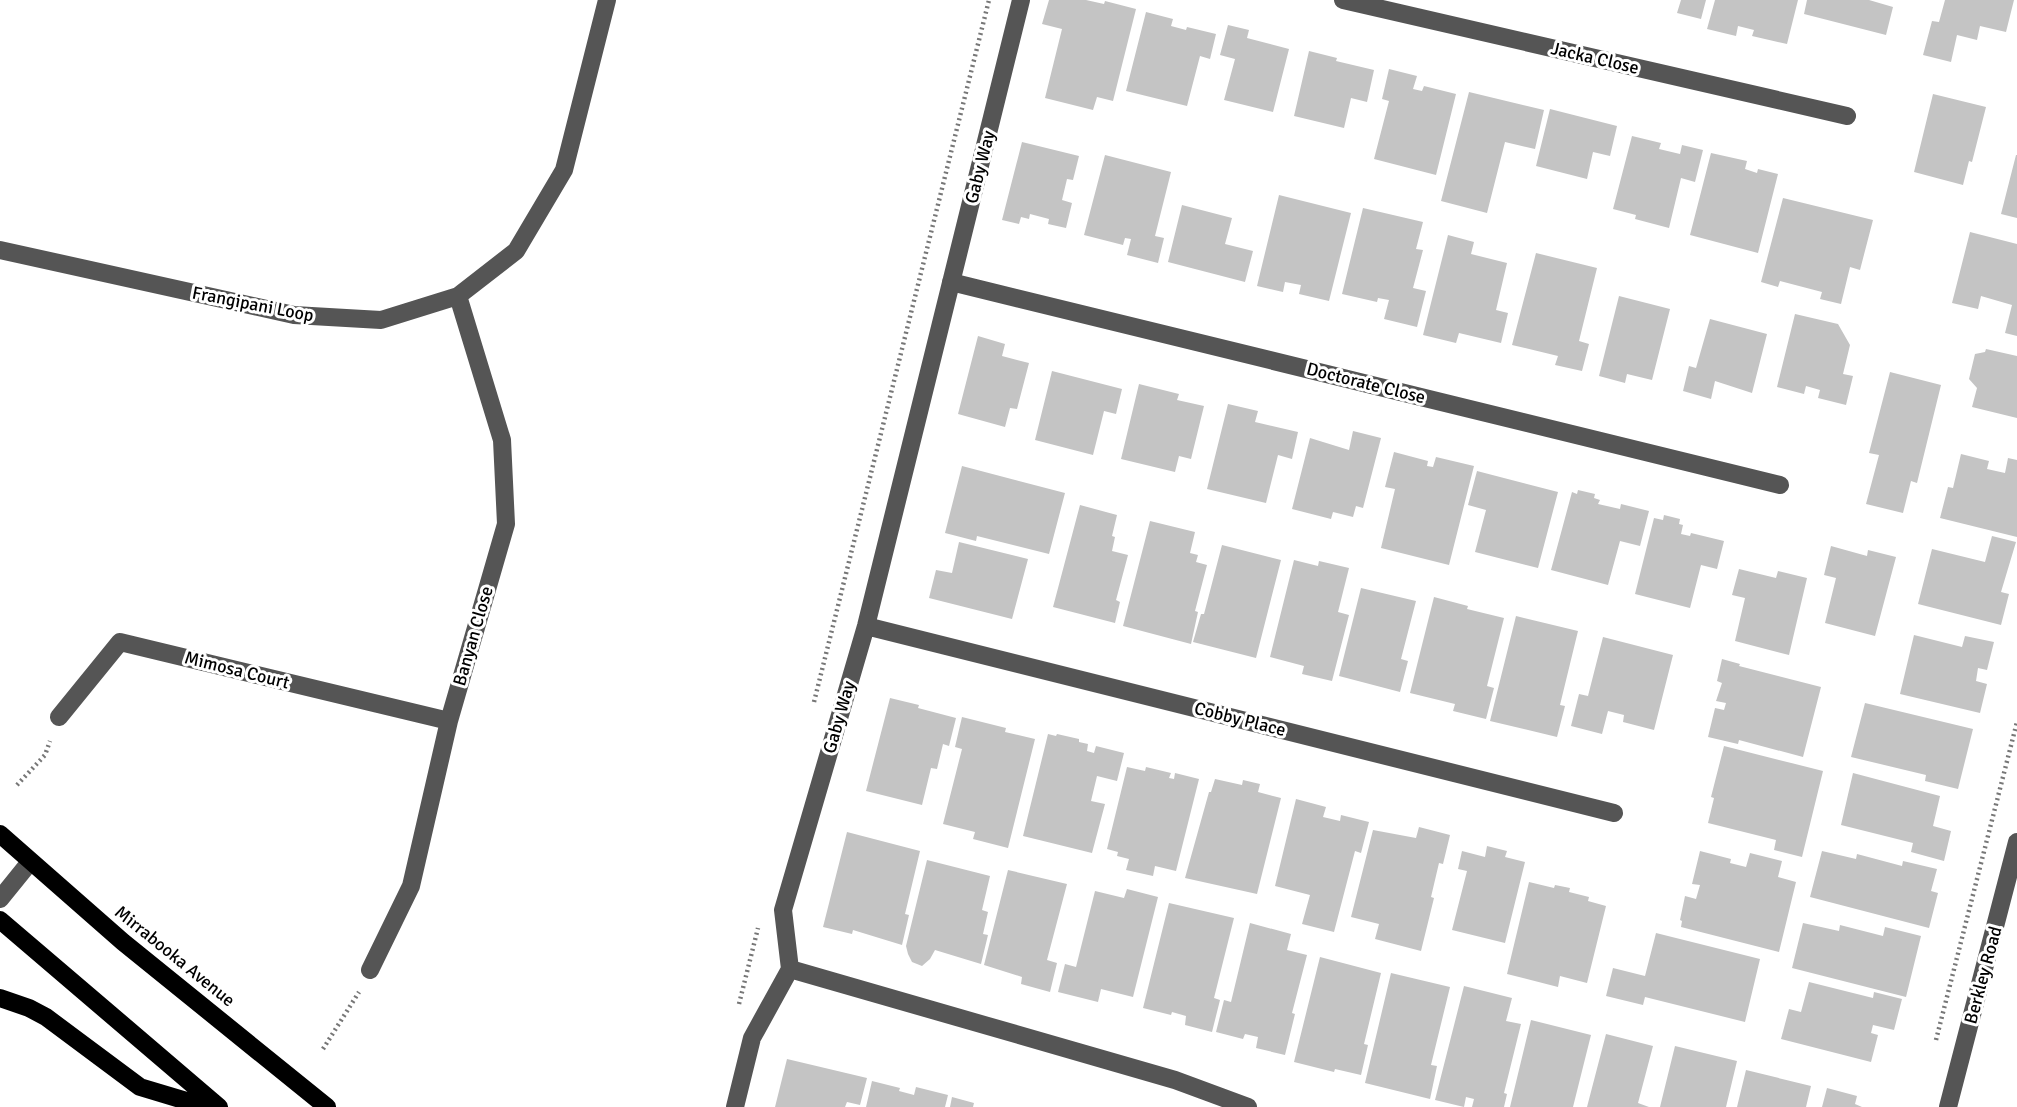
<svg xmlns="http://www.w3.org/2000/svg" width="2017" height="1107" viewBox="0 0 2017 1107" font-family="Signika,sans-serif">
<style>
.building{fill:#c4c4c4}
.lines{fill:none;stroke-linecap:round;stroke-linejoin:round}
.path{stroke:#777;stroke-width:4.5;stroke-dasharray:2 3.5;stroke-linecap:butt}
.minor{stroke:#555;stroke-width:18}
.major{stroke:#000;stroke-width:18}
.labels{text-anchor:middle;stroke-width:6;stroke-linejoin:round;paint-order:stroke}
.street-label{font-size:18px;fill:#000;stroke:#fff}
</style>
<rect width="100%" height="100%" fill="#fff"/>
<path class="building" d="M1049 0H1086L1104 4 1105 1 1136 9 1113 101 1097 97 1093 110 1045 98 1062 29 1042 24Z
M1681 0H1706L1701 19 1677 13Z
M1715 0H1798L1787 44 1752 36 1754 30 1738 26 1736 36 1707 29Z
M1807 0H1869L1893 7 1886 35 1804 14Z
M1945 0H2014L2006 32 1980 26 1977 40 1957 35 1951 62 1923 55 1932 21 1939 22Z
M1146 12 1173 19 1171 26 1186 30 1187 27 1216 34 1210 59 1200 56 1187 106 1126 91Z
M1228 25 1249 30 1247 38 1289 49 1273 112 1224 100 1235 59 1220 55Z
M1309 51 1337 58 1336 61 1374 70 1367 102 1351 98 1344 128 1294 116Z
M1389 69 1417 76 1413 89 1422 91 1424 86 1456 94 1436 175 1374 159 1389 101 1382 99Z
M1469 92 1544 110 1535 149 1505 142 1487 213 1441 201Z
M1933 94 1986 107 1972 162 1969 161 1963 185 1914 172Z
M1550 109 1617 126 1610 156 1593 152 1587 179 1536 166Z
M1632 136 1661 143 1659 149 1680 154 1682 145 1703 150 1695 182 1681 178 1669 228 1635 219 1636 215 1613 209Z
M1022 142 1079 156 1073 180 1067 179 1062 200 1072 203 1066 228 1048 224 1049 219 1030 214 1029 219 1021 217 1019 224 1002 220Z
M1711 153 1747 161 1745 169 1757 173 1758 169 1778 174 1758 253 1690 235Z
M1105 155 1171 172 1155 236 1164 238 1158 263 1127 255 1131 239 1125 238 1123 245 1084 235Z
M2016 155H2017V218L2001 214Z
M1279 195 1351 213 1329 301 1299 294 1301 285 1285 282 1283 292 1257 286Z
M1783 198 1873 220 1860 270 1850 267 1841 304 1820 299 1822 292 1780 281 1778 287 1761 282Z
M1182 205 1232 218 1225 244 1253 251 1245 282 1168 262Z
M1363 208 1423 222 1416 249 1423 250 1413 288 1426 291 1417 327 1384 319 1389 300 1378 298 1377 302 1342 294Z
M1970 232 2017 244V336L2005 333 2012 305 1981 296 1978 309 1952 303Z
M1448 235 1474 242 1471 254 1507 263 1496 310 1508 313 1501 343 1459 333 1456 343 1423 335Z
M1536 253 1597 268 1579 341 1589 344 1582 371 1555 365 1558 356 1512 345Z
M1619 296 1670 309 1652 380 1627 374 1625 383 1599 376Z
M1795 314 1838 324 1850 345 1843 374 1853 376 1846 405 1818 398 1820 390 1806 386 1804 394 1777 387Z
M1710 319 1767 334 1752 393 1715 381 1711 399 1683 391 1689 366 1696 368Z
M978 336 1005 344 1002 356 1029 363 1017 409 1010 408 1005 427 958 414Z
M1986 349 2017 356V418L1972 407 1977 388 1969 379 1975 354 1985 352Z
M1052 371 1122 389 1116 414 1104 411 1093 455 1035 440Z
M1890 372 1941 385 1917 483 1911 481 1903 513 1866 504 1879 455 1869 453Z
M1139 384 1179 394 1177 400 1204 406 1191 459 1179 456 1175 472 1121 459Z
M1228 404 1258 411 1255 422 1298 432 1292 459 1278 455 1266 503 1207 489Z
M1353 431 1381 438 1363 508 1356 506 1353 517 1333 512 1331 519 1292 509 1310 438 1349 450Z
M1394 452 1428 461 1427 466 1433 467 1436 457 1474 466 1449 565 1381 548 1395 489 1385 487Z
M1961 454 1989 461 1987 469 2005 473 2008 458 2017 460V537L1940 518 1948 487 1953 488Z
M962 466 1065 493 1049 554 977 536 976 541 945 533Z
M1477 471 1558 492 1538 568 1475 552 1486 510 1468 505Z
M1578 490 1595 494 1594 498 1600 500 1598 504 1620 509 1621 504 1649 511 1640 546 1620 541 1608 585 1551 570 1572 492 1577 494Z
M1080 505 1117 515 1112 536 1115 537 1112 551 1128 555 1116 600 1120 602 1115 623 1053 607Z
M1664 515 1680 519 1679 524 1683 525 1681 534 1690 536 1691 533 1724 541 1717 569 1701 565 1690 608 1635 594 1654 518 1663 520Z
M1150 521 1195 532 1190 553 1198 555 1196 562 1207 565 1195 611 1198 612 1191 644 1123 626Z
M1992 536 2016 542 2001 592 2009 594 2001 625 1918 604 1932 549 1985 562Z
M959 542 1028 559 1012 619 929 598 936 570 952 573Z
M1222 545 1281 560 1256 658 1193 642 1201 614H1204Z
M1831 546 1867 556 1868 550 1896 557 1875 636 1825 623 1836 578 1824 575Z
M1294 560 1318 566 1319 561 1349 568 1338 612 1349 615 1332 681 1302 674 1304 666 1270 657Z
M1739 569 1776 578 1778 571 1807 578 1789 655 1735 641 1745 598 1732 595Z
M1361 588 1416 601 1401 659 1408 661 1400 692 1339 676Z
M1434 597 1468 606 1467 609 1504 618 1487 686 1494 688 1486 719 1453 711 1455 704 1410 693Z
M1516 616 1578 631 1560 705 1565 706 1557 737 1490 721Z
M1914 635 1962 647 1965 636 1994 642 1987 670 1978 668 1976 681 1987 684 1980 713 1900 694Z
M1603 637 1673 655 1654 730 1623 722 1624 715 1608 711 1602 734 1571 726 1579 694 1588 696Z
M1722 659 1740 664 1739 666 1821 687 1803 757 1739 740 1738 744 1708 737 1715 708 1724 710 1726 703 1716 701 1722 683 1717 681Z
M890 698 919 705 918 708 956 718 949 746 943 744 937 769 931 768 922 805 866 791Z
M1865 703 1973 729 1958 789 1925 781 1926 775 1851 757Z
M962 717 1006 728 1005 732 1035 739 1008 848 973 839 975 832 943 824 962 749 955 747Z
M1048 734 1056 736 1057 734 1079 739V742L1088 744 1087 751 1094 753 1096 746 1124 753 1117 781 1097 776 1091 801 1105 804 1092 853 1023 836Z
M1724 746 1823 771 1802 857 1774 850 1776 840 1708 823 1714 798 1711 797Z
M1127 767 1145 771 1146 767 1171 773 1169 778 1174 779 1175 773 1199 779 1176 871 1155 866 1153 876 1126 870 1129 859 1117 856 1118 852 1107 849Z
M1853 773 1940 796 1933 826 1951 831 1944 861 1911 852 1913 843 1841 825Z
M1215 779 1242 785 1243 780 1260 784 1258 792 1281 798 1257 894 1185 878 1209 792H1211Z
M1296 799 1326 807 1323 817 1340 821 1341 815 1369 822 1361 853 1355 851 1334 932 1302 924 1310 895 1275 886Z
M1419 827 1450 835 1443 864 1439 863 1431 897 1434 898 1421 951 1375 939 1379 924 1351 917 1373 830 1416 838Z
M847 832 920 851 905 914 909 915 902 945 853 930 852 934 823 927Z
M1487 846 1507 851 1505 857 1525 862 1505 943 1452 930 1467 871 1458 869 1462 851 1485 857Z
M1700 851 1731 859 1730 863 1746 867 1750 853 1782 861 1778 877 1796 882 1779 952 1681 927 1682 921 1680 920 1685 896 1696 899 1700 885 1692 884Z
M1822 851 1856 859 1857 854 1902 866 1903 861 1937 869 1931 891 1938 893 1929 928 1810 897Z
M927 860 990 876 982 910 988 912 983 934 988 935 981 964 935 950 930 959 922 966 912 962 908 954 906 946Z
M1008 870 1067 884 1047 960 1057 963 1050 992 1021 984 1022 977 984 965Z
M1529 882 1554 888 1555 885 1570 888 1569 892 1589 897 1588 901 1606 906 1587 983 1560 976 1558 987 1507 974Z
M1127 889 1158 897 1133 997 1101 989 1098 1002 1058 992 1065 964 1076 967 1095 891 1124 898Z
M1169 903 1234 918 1214 998 1220 1000 1212 1032 1185 1025 1186 1016 1172 1012 1171 1015 1143 1008Z
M1250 923 1291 934 1287 950 1307 955 1292 1013 1295 1014 1285 1055 1256 1048 1258 1037 1245 1034 1243 1039 1216 1032 1224 1000 1231 1002Z
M1803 923 1839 931 1840 925 1883 936 1885 927 1921 936 1906 997 1792 968Z
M1656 933 1760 959 1745 1022 1645 997 1643 1005 1606 996 1613 968 1645 976Z
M1320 957 1381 973 1364 1044 1368 1045 1361 1075 1335 1069 1334 1072 1294 1062Z
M1391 973 1450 987 1431 1065 1437 1066 1430 1099 1365 1083Z
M1809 982 1873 998 1874 992 1902 999 1894 1030 1873 1025 1871 1033 1878 1035 1871 1062 1781 1039 1789 1009 1801 1012Z
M1464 986 1512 998 1506 1021 1521 1024 1504 1093 1507 1094 1504 1107H1472L1474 1099 1466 1097 1464 1107 1435 1100Z
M1531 1020 1591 1035 1573 1107H1510Z
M1606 1034 1653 1046 1638 1103 1649 1107H1587Z
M1675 1046 1737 1061 1726 1107H1660Z
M787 1059 867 1078 860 1105 847 1102 845 1107H775Z
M1746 1070 1811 1086 1806 1107H1737Z
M872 1081 900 1088 899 1091 914 1095 916 1087 948 1095 945 1107H866Z
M1827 1088 1857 1096 1855 1104 1862 1107H1822Z
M952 1097 974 1103 973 1107H950Z"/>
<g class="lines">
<path class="path" d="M814 702 989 0
M17 785 45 755 50 741
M739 1004 758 928
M1936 1040 2017 722
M323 1049 359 992"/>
<path class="minor" d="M1021 0 866 626 783 910 790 969 1175 1080 1248 1107
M1343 0 1847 116
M0 250 294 315 381 320 458 296 516 251 564 170 607 0
M951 282 1780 485
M866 626 1614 813
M59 717 120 642 449 721
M0 899 30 862
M370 970 411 886 449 721 506 524 502 440 458 296
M735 1107 752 1038 790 969
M1948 1107 2017 842"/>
<path class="major" d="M0 834 123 942 327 1107
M0 920 219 1107
M0 998 29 1008 46 1017 140 1087 207 1107"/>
</g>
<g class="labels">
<g class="street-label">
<text transform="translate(1595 58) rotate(13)" y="6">Jacka Close</text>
<text transform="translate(980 167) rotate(-76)" y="6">Gaby Way</text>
<text transform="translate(253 304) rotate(11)" y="6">Frangipani Loop</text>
<text transform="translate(1366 383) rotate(14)" y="6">Doctorate Close</text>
<text transform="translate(473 636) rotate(-74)" y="6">Banyan Close</text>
<text transform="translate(237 670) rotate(14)" y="6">Mimosa Court</text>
<text transform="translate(839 717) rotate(-74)" y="6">Gaby Way</text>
<text transform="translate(1240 719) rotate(14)" y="6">Cobby Place</text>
<text transform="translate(175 956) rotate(39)" y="6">Mirrabooka Avenue</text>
<text transform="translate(1983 975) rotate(-75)" y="6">Berkley Road</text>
</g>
</g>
</svg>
